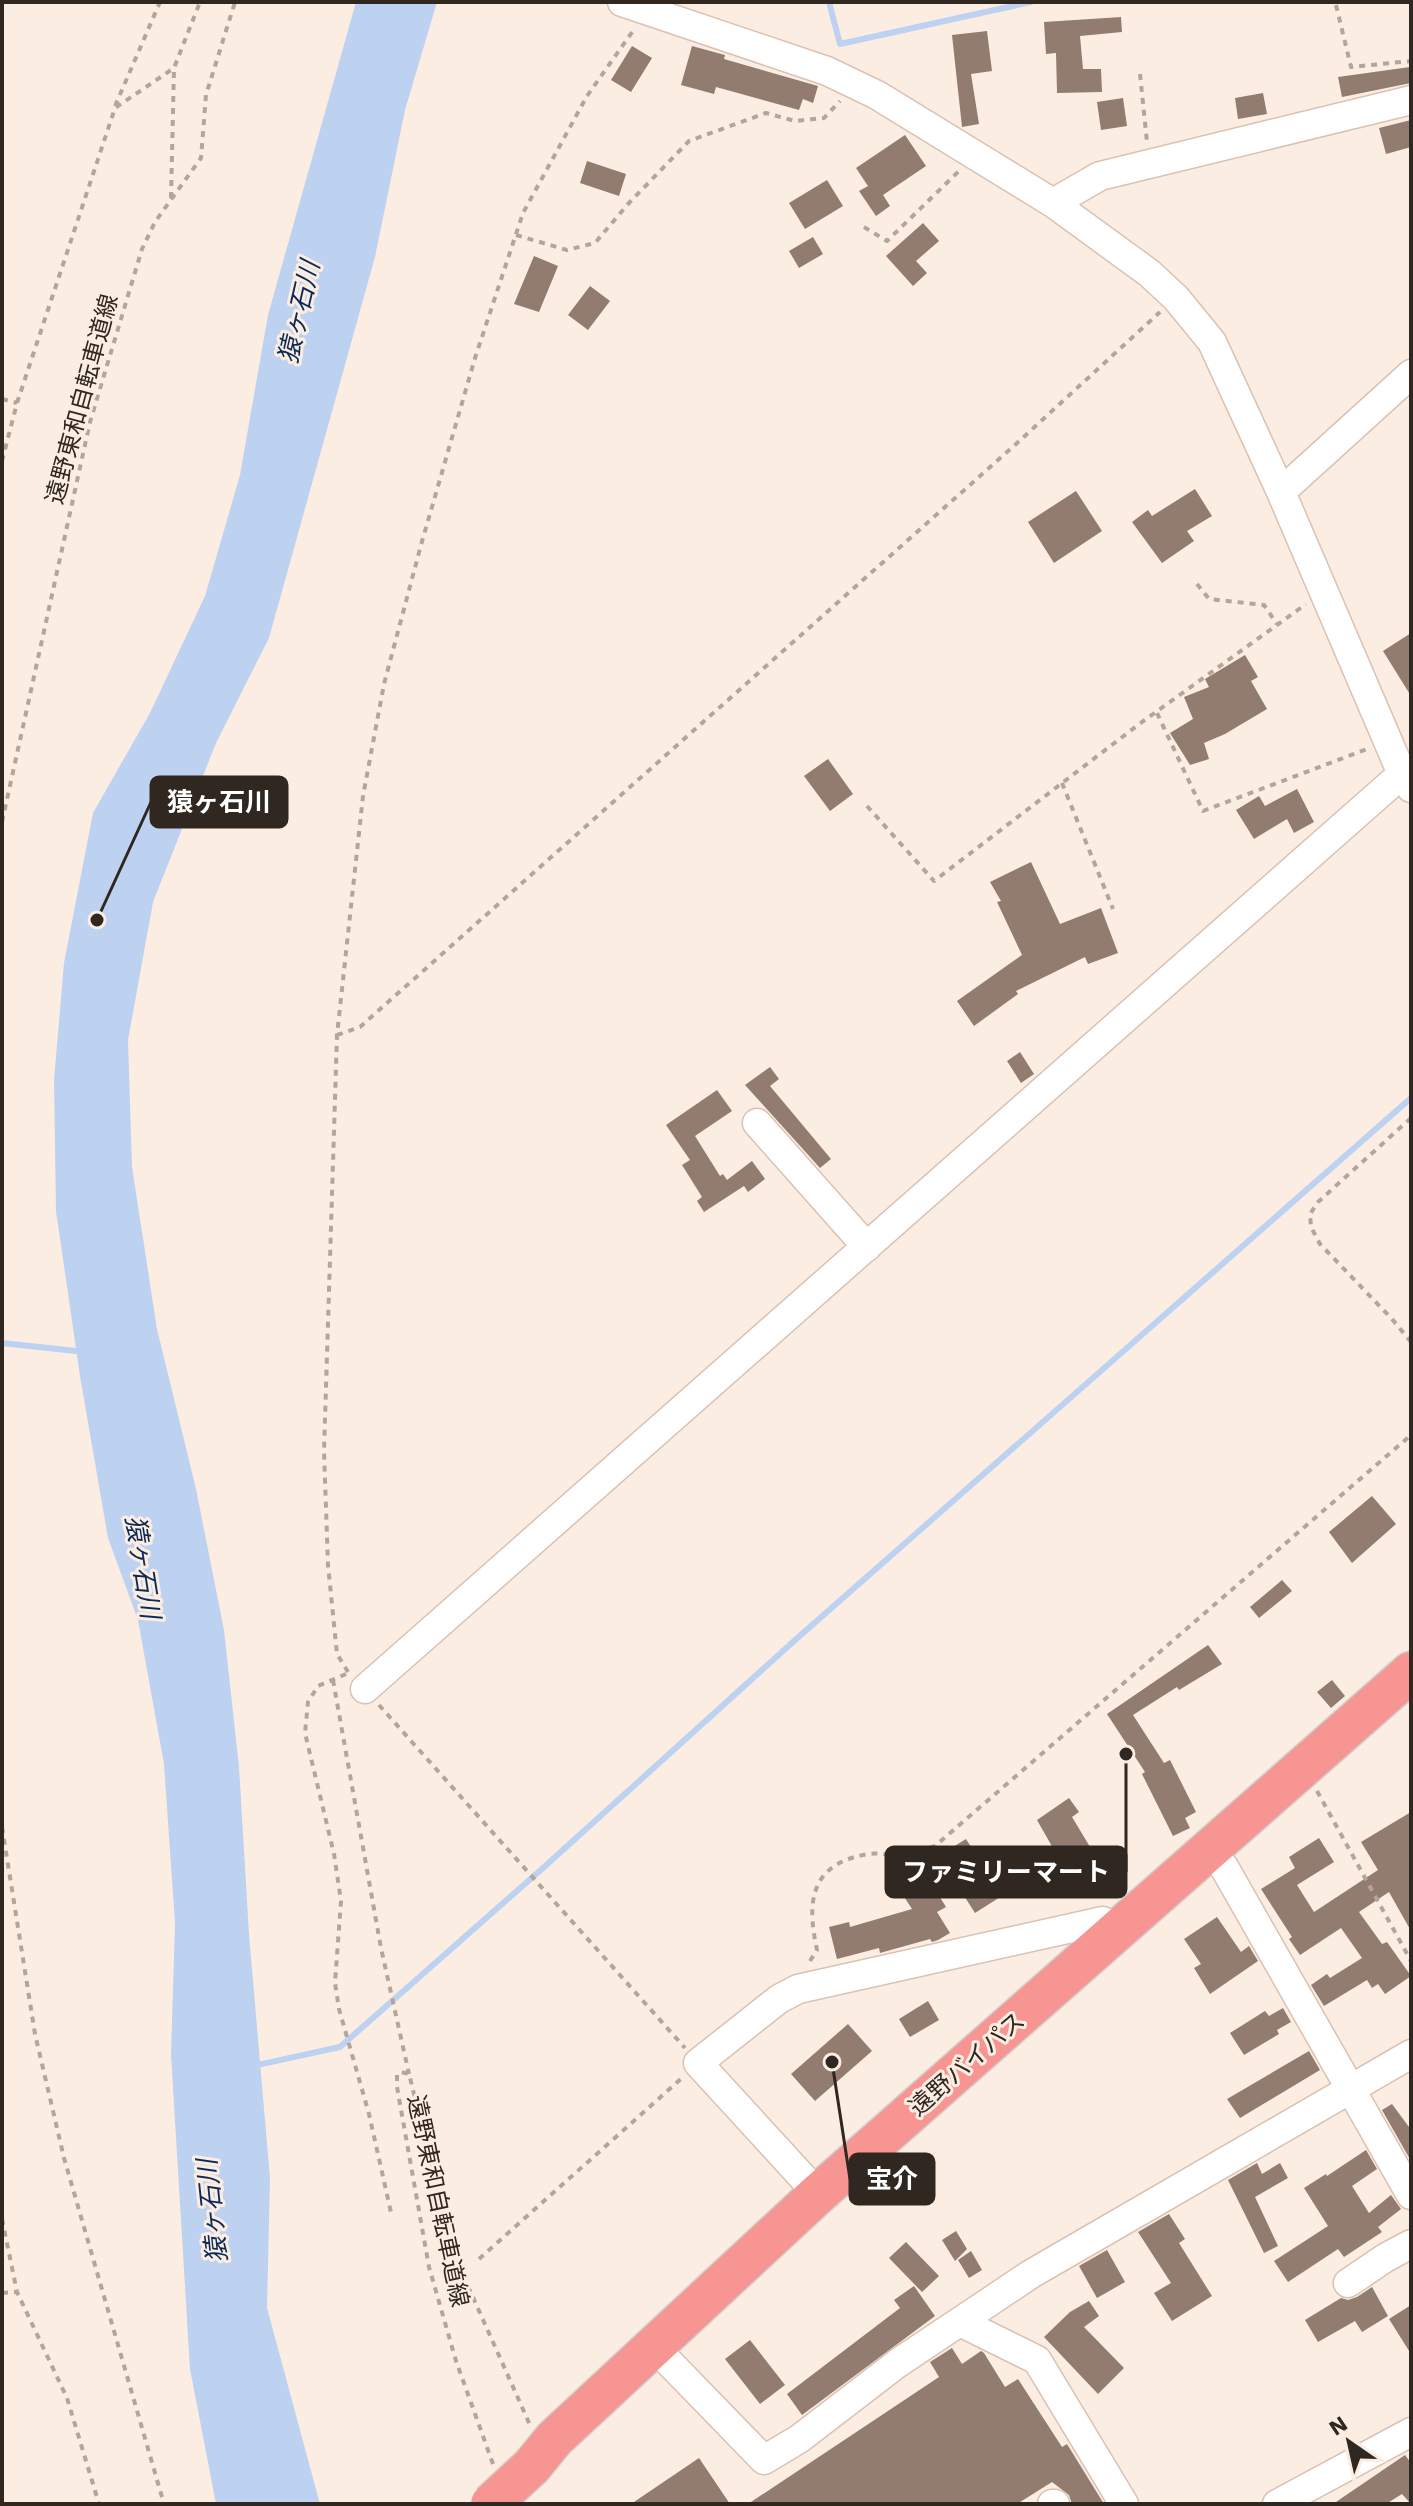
<svg xmlns="http://www.w3.org/2000/svg" width="1413" height="2506" viewBox="0 0 1413 2506" font-family="'Work Sans','Noto Sans JP',sans-serif">
<style>
.water{fill:#bdd1f0}
.lines{fill:none;stroke-linecap:round;stroke-linejoin:round}
.stream{stroke:#bdd1f0;stroke-width:6}
.building{fill:#927b6f}
.minor-casing{stroke:#d9c2b2;stroke-width:31}
.highway-casing{stroke:#d1cfce;stroke-width:43}
.path{stroke:#b1a59c;stroke-width:4;stroke-dasharray:6 6;stroke-linecap:butt}
.minor{stroke:#fff;stroke-width:28}
.highway{stroke:#f69592;stroke-width:40}
.highway-bridge-casing{stroke:#d1cfce;stroke-width:43;stroke-linecap:butt}
.highway-bridge{stroke:#f69592;stroke-width:40}
.labels{text-anchor:middle;stroke-width:6;stroke-linejoin:round;paint-order:stroke}
.street-label{font-size:24px;fill:#2f2720;stroke:#fcede3}
.water-label{font-size:26px;font-style:italic;fill:#092957;stroke:#fcede3}
.leader{fill:none;stroke:#2f2720;stroke-width:3}
.callout-dot{fill:#2f2720;stroke:#fcede3;stroke-width:3}
.callout{fill:#2f2720;stroke:#2f2720;stroke-width:3}
.callout-label{font-size:26px;text-anchor:middle;font-weight:bold;fill:#fff}
</style>
<rect width="100%" height="100%" fill="#fcede3"/>
<path class="water" d="M356 2H437L405 110 375 257 269 638 216 743 153 902 128 1040 132 1167 157 1329 196 1489 224 1630 239 1767 249 1934 270 2178 267 2308 320 2504H216L190 2369 171 2055 175 1923 164 1764 138 1620 108 1538 80 1376 56 1211 54 1080 64 963 93 813 150 713 205 596 240 475 268 315Z"/>
<g class="lines">
<path class="stream" d="M829 2 840 44 1031 2
M2 1343 76 1351
M253 2066 340 2047 543 1868 794 1641 1411 1098"/>
</g>
<path class="building" d="M1121 17 1122 32 1080 36 1083 69H1101L1102 92 1057 93 1056 53 1046 54 1044 22Z
M987 31 992 71 971 74 979 124 962 127 952 35Z
M632 46 652 58 631 92 611 80Z
M692 46 725 55 724 59 818 86 813 103 803 99 799 110 716 87 714 94 681 85Z
M1410 67 1411 83 1342 97 1338 77Z
M1263 93 1267 114 1238 119 1235 98Z
M1123 98 1127 126 1101 130 1097 102Z
M1411 120V147L1386 154 1379 128Z
M905 135 926 166 883 195 890 206 876 216 859 191 868 186 856 168Z
M587 161 626 174 619 196 580 183Z
M827 180 843 206 805 229 789 203Z
M923 223 939 241 916 261 927 273 913 286 886 256Z
M813 237 823 254 799 268 789 251Z
M534 256 558 266 539 312 514 304Z
M590 286 610 301 588 330 568 315Z
M1195 489 1212 516 1187 531 1194 541 1162 563 1132 522 1148 510 1152 516Z
M1076 491 1102 531 1054 563 1028 522Z
M1411 633V696L1383 651Z
M1245 655 1258 677 1251 681 1267 709 1225 734 1204 743 1209 759 1190 765 1170 733 1193 719 1184 697 1209 687 1205 679Z
M828 759 853 794 830 811 804 776Z
M1297 789 1314 822 1294 833 1287 819 1254 839 1236 810 1259 796 1265 806Z
M1031 862 1060 924 1101 908 1118 953 1088 964 1085 957 1016 991 1018 994 974 1026 957 1001 1022 955 997 902 1001 901 990 882Z
M1020 1052 1034 1074 1021 1083 1007 1061Z
M770 1067 779 1079 770 1086 831 1159 820 1168 745 1085Z
M717 1090 732 1111 695 1136 720 1176 723 1174 727 1180 752 1161 765 1179 748 1192 744 1186 704 1212 697 1201 702 1197 682 1165 690 1160 666 1125Z
M1372 1496 1396 1524 1352 1563 1329 1532Z
M1282 1580 1292 1591 1259 1618 1250 1607Z
M1208 1645 1222 1664 1179 1690 1177 1687 1133 1715 1164 1763 1170 1760 1196 1812 1185 1818 1190 1828 1173 1836 1142 1774 1145 1772 1107 1714Z
M1332 1680 1345 1696 1331 1708 1317 1692Z
M1069 1798 1079 1812 1072 1817 1104 1870 1075 1887 1037 1820Z
M1411 1812V1931L1389 1892 1359 1912 1382 1944 1387 1942 1411 1976 1385 1994 1378 1984 1372 1988 1367 1980 1324 2006 1311 1985 1327 1974 1330 1978 1362 1958 1341 1928 1300 1955 1289 1939 1292 1937 1261 1889 1295 1868 1289 1857 1319 1838 1334 1862 1297 1885 1314 1912 1378 1870 1361 1842Z
M966 1839 986 1870 991 1867 1008 1892 975 1913 959 1888 969 1882 948 1850Z
M923 1870 946 1907 937 1912 950 1933 938 1940 932 1942 930 1939 880 1953 879 1948 837 1959 829 1927 849 1922 850 1927 912 1909 897 1886Z
M1217 1917 1241 1952 1249 1946 1258 1961 1210 1994 1194 1968 1201 1964 1184 1939Z
M928 2001 939 2020 910 2037 899 2019Z
M1283 2008 1291 2022 1277 2030 1279 2034 1244 2055 1230 2033 1265 2011 1269 2016Z
M848 2024 872 2051 815 2101 791 2074Z
M1309 2051 1320 2070 1240 2118 1227 2099Z
M1392 2104 1409 2127 1411 2126V2161L1382 2110Z
M1366 2150 1377 2169 1352 2186 1369 2213 1391 2195 1401 2209 1378 2227 1382 2232 1344 2257 1338 2249 1288 2282 1274 2261 1328 2226 1304 2188 1326 2174 1327 2176Z
M1257 2163 1262 2174 1280 2163 1288 2178 1255 2197 1278 2246 1264 2253 1228 2180Z
M1169 2214 1185 2239 1179 2243 1212 2296 1172 2321 1154 2293 1171 2283 1138 2232Z
M956 2231 967 2249 955 2261 942 2240Z
M906 2242 939 2276 922 2292 889 2258Z
M1107 2250 1125 2282 1097 2298 1079 2266Z
M971 2251 982 2270 969 2278 958 2260Z
M914 2286 935 2316 802 2415 787 2394 900 2308 894 2300Z
M1372 2287 1388 2316 1362 2332 1355 2321 1318 2342 1305 2320 1341 2298 1348 2300 1357 2297Z
M1089 2301 1099 2316 1084 2327 1124 2368 1098 2394 1044 2337 1070 2312Z
M1411 2305V2354L1389 2319Z
M750 2340 785 2385 760 2404 725 2359Z
M952 2348 962 2364 981 2351 984 2353 1005 2387 1018 2379 1062 2447 1067 2444 1104 2504H1072L1069 2495 1052 2482 1017 2504H748L939 2377 930 2362Z
M1405 2455 1411 2463V2504L1402 2494 1386 2504H1333Z
M699 2458 730 2504H631Z"/>
<g class="lines">
<defs>
<path id="minor" d="M622 2 827 71 877 95 1053 203 1149 273 1176 298 1212 342 1281 492 1402 774 1411 788
M1053 203 1100 176 1411 100
M1281 492 1411 374
M757 1123 867 1247
M365 1689 1402 774
M1224 1867 1411 2195
M818 2194 698 2063 779 1999 798 1989 1103 1921 1120 1930
M1348 2283 1385 2258 1411 2244
M960 2322 1037 2360 1124 2504
M664 2357 764 2460 799 2439 898 2363 1031 2274 1411 2054
M1052 2504H1055
M1277 2504 1411 2432"/>
<path id="highway" d="M532 2466 554 2439 818 2194 1411 1672"/>
</defs>
<use href="#minor" class="minor-casing"/>
<use href="#highway" class="highway-casing"/>
<path class="path" d="M1336 5 1351 67 1411 61
M1140 74 1147 142
M115 106 160 2
M171 198 174 68
M864 227 887 241 959 171
M516 235 567 250 595 243 628 204 689 141 766 113 795 121 824 118 840 101
M2 399 17 403
M2 461 17 403 115 108 174 68 200 2
M1197 584 1209 599 1264 605 1277 624
M1157 713 1203 811 1367 749
M1062 783 1113 909
M867 806 934 881 1138 725 1306 604
M2 822 90 422 142 249 155 222 201 158 206 95 235 2
M337 1035 360 1027 1016 444 1160 312
M1411 1118 1318 1202 1310 1214 1311 1227 1320 1244 1392 1319 1411 1342
M348 1672 337 1654 328 1565 324 1451 337 1035 363 796 384 684 421 545 475 358 523 213 587 96 635 28
M346 1674 318 1686 308 1702 305 1733 334 1854 341 1901 335 1983 339 2009 369 2114 392 2217
M333 1680 381 1948 409 2074
M379 1705 685 2048
M1317 1791 1411 1961
M2 1827 35 2034 64 2158 164 2504
M810 1961 817 1950C807 1904 809 1866 863 1855 879 1851 896 1857 912 1855 920 1853 928 1848 935 1846L1411 1435
M2 2219 17 2292 67 2398 99 2504
M479 2259 683 2077
M2 2293 17 2292
M493 2464 456 2361 429 2267 397 2087V2075L401 2072 409 2074 455 2257 530 2425"/>
<use href="#minor" class="minor"/>
<use href="#highway" class="highway"/>
<defs>
<path id="highway-bridge" d="M491 2504 532 2466"/>
</defs>
<use href="#highway-bridge" class="highway-bridge-casing"/>
<use href="#highway-bridge" class="highway-bridge"/>
</g>
<g class="labels">
<g class="street-label">
<text transform="translate(82 399) rotate(-75)" y="8">遠野東和自転車道線</text>
<text transform="translate(967 2064) rotate(-41)" y="8">遠野バイパス</text>
<text transform="translate(438 2201) rotate(78)" y="8">遠野東和自転車道線</text>
</g>
<g class="water-label">
<text transform="translate(299 312) rotate(-77)" y="9">猿ヶ石川</text>
<text transform="translate(143 1567) rotate(81)" y="9">猿ヶ石川</text>
<text transform="translate(212 2211) rotate(-96)" y="9">猿ヶ石川</text>
</g>
</g>
<path class="leader" d="M97 920L151 802M1126 1754L1126 1872M832 2062L850 2179"/>
<g class="callout-dot">
<circle cx="97" cy="920" r="8"/>
<circle cx="1126" cy="1754" r="8"/>
<circle cx="832" cy="2062" r="8"/>
</g>
<g class="callout">
<rect x="151" y="777" width="136" height="50" rx="8"/>
<rect x="886" y="1847" width="240" height="50" rx="8"/>
<rect x="850" y="2154" width="84" height="50" rx="8"/>
</g>
<g class="callout-label">
<text x="219" y="811">猿ヶ石川</text>
<text x="1006" y="1881">ファミリーマート</text>
<text x="892" y="2188">宝介</text>
</g>
<rect width="1413" height="2506" fill="none" stroke="#2f2720" stroke-width="8"/>
<g transform="translate(1349 2442) rotate(326)" stroke="#fcede3" stroke-width="6" paint-order="stroke">
<path d="M0-6L14 30L0 20L-14 30Z" fill="#2f2720"/>
<text y="-12" font-size="22" font-weight="bold" text-anchor="middle" fill="#2f2720">N</text>
</g>
</svg>
